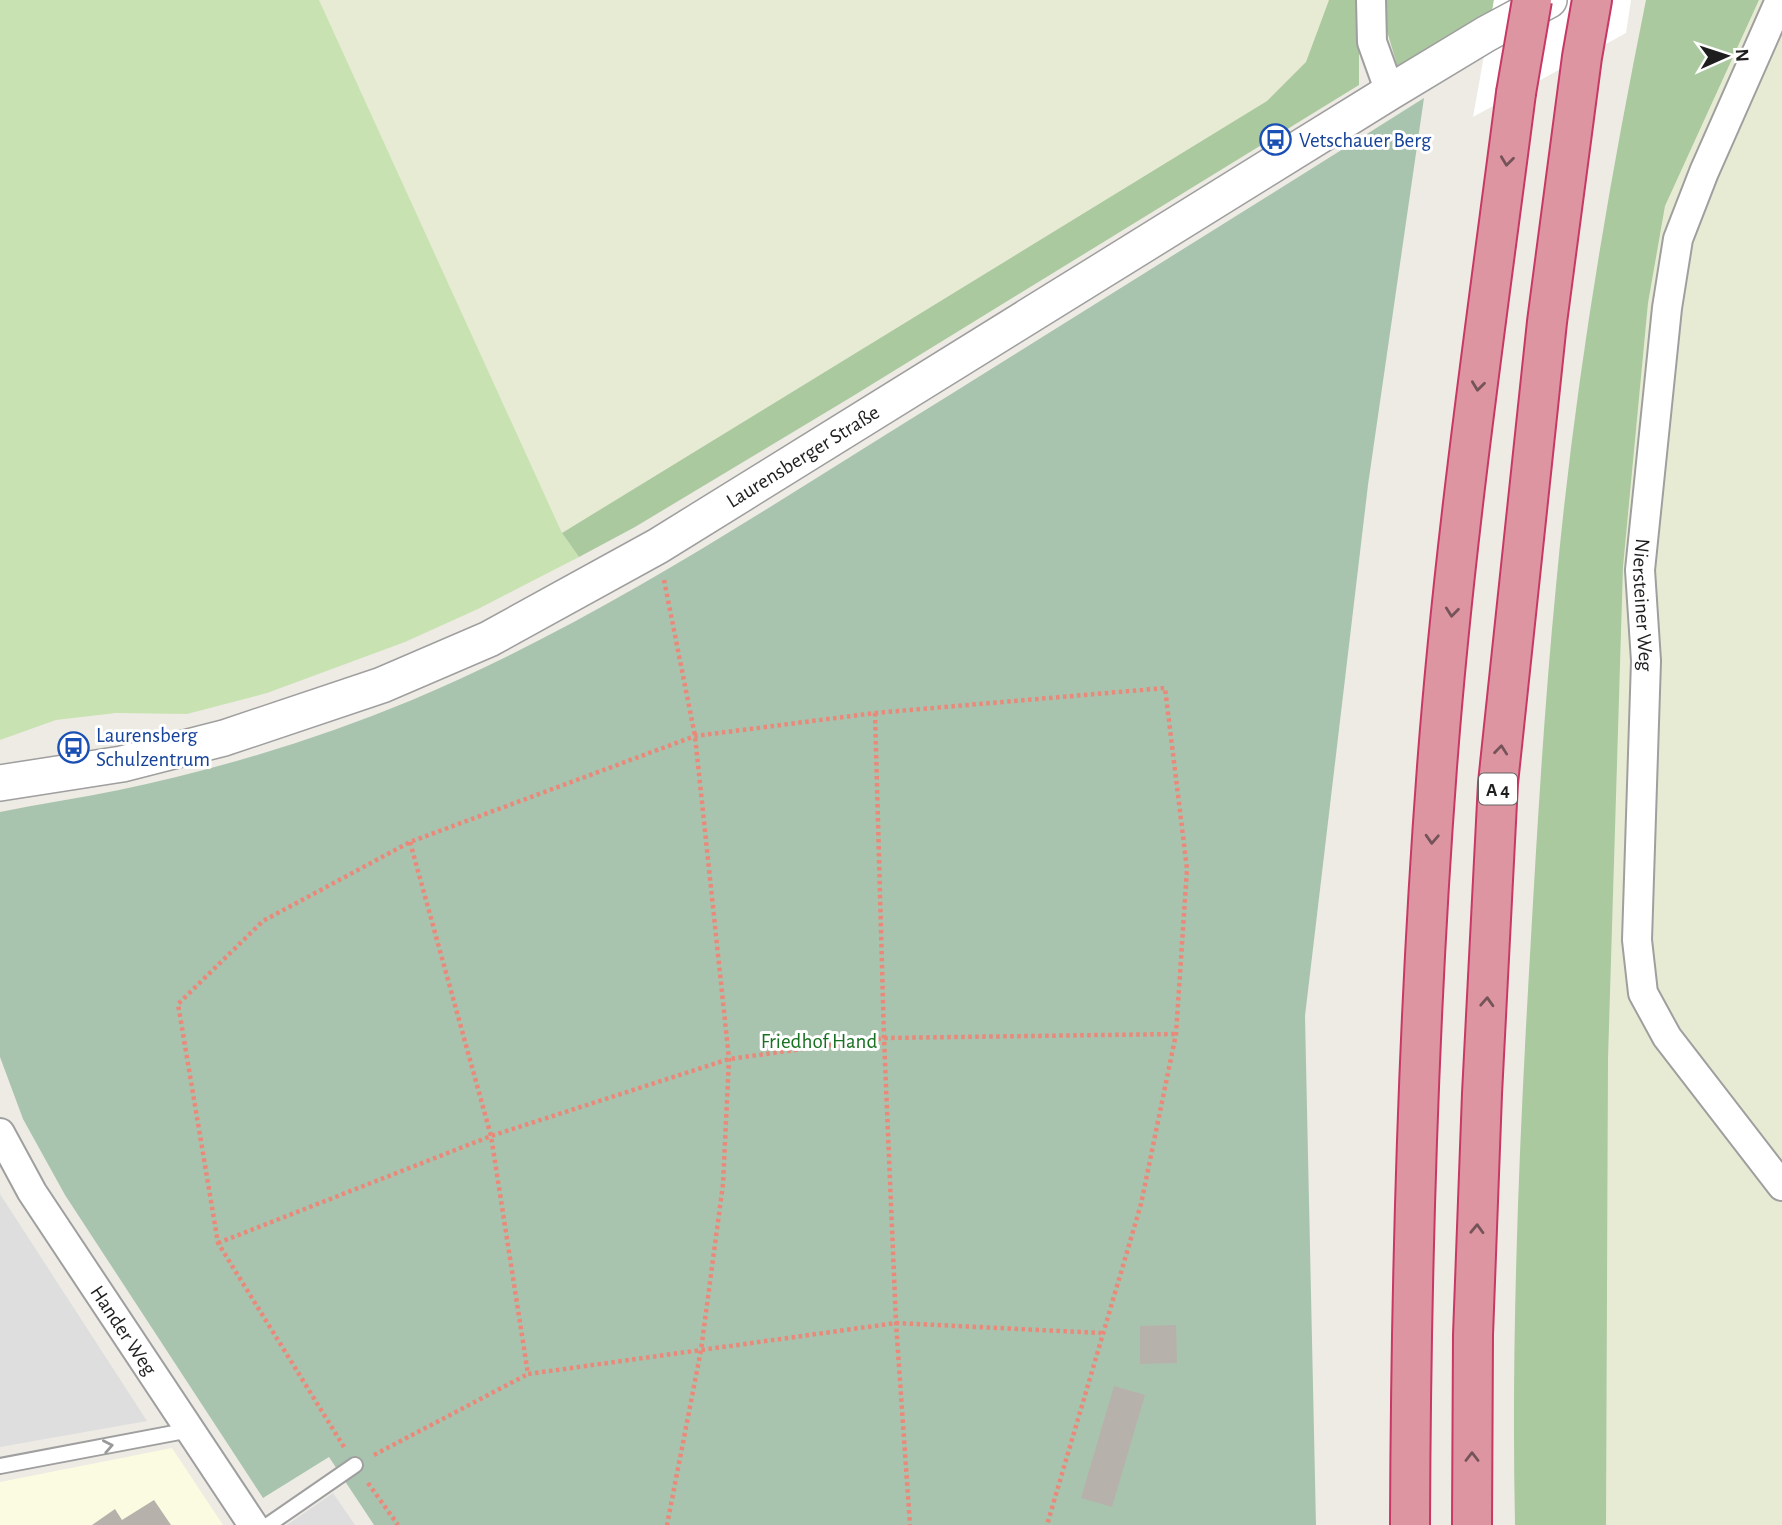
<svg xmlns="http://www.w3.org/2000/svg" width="1782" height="1525" viewBox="0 0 1782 1525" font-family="'Alegreya Sans',sans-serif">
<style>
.education{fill:#fbfbe1}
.farmland{fill:#e8ebd3}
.grass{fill:#c8e3b1}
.forest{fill:#aac99e}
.cemetery{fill:#a9c4ae}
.parking{fill:#dedede}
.pier{fill:#fff}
.building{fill:#b7b1ab}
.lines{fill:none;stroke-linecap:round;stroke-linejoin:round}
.service-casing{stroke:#9f9f9f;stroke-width:18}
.minor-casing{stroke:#9f9f9f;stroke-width:32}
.tertiary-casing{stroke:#9f9f9f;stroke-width:38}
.motorway-casing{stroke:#c73865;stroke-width:42}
.path{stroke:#ea887a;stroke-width:4.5;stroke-dasharray:3.5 3.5;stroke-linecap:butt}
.service{stroke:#fff;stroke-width:14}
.minor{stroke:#fff;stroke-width:28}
.tertiary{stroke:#fff;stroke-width:35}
.motorway{stroke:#dd95a1;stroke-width:38}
.motorway-bridge-casing{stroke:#c73865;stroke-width:42;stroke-linecap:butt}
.motorway-bridge{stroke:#dd95a1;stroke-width:38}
.oneway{stroke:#745459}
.oneway2{stroke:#9a9a9a}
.labels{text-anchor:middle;stroke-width:6;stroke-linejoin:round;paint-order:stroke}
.shield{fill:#fff;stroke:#626262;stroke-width:2}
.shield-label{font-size:19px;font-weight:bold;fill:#1e1e1e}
.transit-label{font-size:21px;fill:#164399;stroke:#fff;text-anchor:start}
.street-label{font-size:21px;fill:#1e1e1e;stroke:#fff}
.park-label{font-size:21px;fill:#187121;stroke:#fff}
</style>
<rect width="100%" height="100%" fill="#eeebe5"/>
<path class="education" d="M172 1448 223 1525H0V1482Z"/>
<path class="farmland" d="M319 0H1329L1306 62 1267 101 562 533Z
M1759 0H1782V1525H1606L1608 1059 1623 567 1648 303 1665 206Z"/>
<path class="grass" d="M0 0H319L562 533 579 557 478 609 405 642 267 693 187 714 116 713 56 720 0 740Z"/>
<path class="forest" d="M1329 0H1359V85L853 396 635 527 579 557 562 533 1267 101 1306 62Z
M1386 0H1494L1492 13 1400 75 1384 21Z
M1646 0H1759L1665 206 1648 303 1623 567 1608 1059 1606 1525H1515C1511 1335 1519 1145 1530 955 1537 832 1544 709 1556 586 1574 389 1607 193 1646 0Z"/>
<path class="cemetery" d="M1424 98 1368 485 1305 1016 1316 1525H374L329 1457 263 1498 65 1195 23 1119 0 1057V812C39 804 80 798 119 790 219 769 318 739 412 700 581 629 735 529 890 432 1068 321 1246 210 1424 98Z"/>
<path class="parking" d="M0 1194 147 1421 0 1447Z
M333 1493 355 1525H287Z"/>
<path class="pier" d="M1494 0H1631L1626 33 1473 117Z"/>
<path class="building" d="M1176 1325 1177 1363 1140 1364V1326Z
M1114 1386 1145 1395 1112 1507 1081 1498Z
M154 1500 171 1525H92L115 1509 122 1520Z"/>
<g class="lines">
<defs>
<path id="service" d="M0 1466 190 1430
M268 1525 355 1465"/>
<g id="minor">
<path d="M1371 0 1372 42 1390 92"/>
<path id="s1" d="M1780 0 1704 172 1678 239 1667 308 1640 570 1646 661 1637 940 1643 993 1667 1037 1782 1186"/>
<path id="s2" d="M0 1133 32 1192 253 1525"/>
</g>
<g id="tertiary">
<path id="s3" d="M0 783 122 764 224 738 382 685 489 639 658 546 1390 92 1486 34 1549 0"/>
</g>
<path id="motorway" d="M1410 1525C1411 1272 1418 1019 1437 767 1454 542 1487 317 1516 93
M1472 1525 1473 1335 1482 1094 1498 783 1547 322 1582 57 1592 0"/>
</defs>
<use href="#service" class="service-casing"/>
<use href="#minor" class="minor-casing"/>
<use href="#tertiary" class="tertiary-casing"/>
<use href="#motorway" class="motorway-casing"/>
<path class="path" d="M664 580 695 736 729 1059 723 1184 701 1350 667 1525
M875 713 884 1038 896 1323 910 1525
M410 842 491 1136 528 1374 896 1323 1101 1333
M218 1243 491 1136 729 1059 884 1038 1176 1034
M344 1447 218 1243 178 1004 263 921 410 842 695 736 875 713 1165 688 1187 869 1176 1034 1141 1204 1047 1525
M374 1455 528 1374
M368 1483 398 1525"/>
<use href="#service" class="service"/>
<use href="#minor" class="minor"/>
<use href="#tertiary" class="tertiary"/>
<use href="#motorway" class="motorway"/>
<defs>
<path id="motorway-bridge" d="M1516 93 1532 0"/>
</defs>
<use href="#motorway-bridge" class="motorway-bridge-casing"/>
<use href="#motorway-bridge" class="motorway-bridge"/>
</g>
<defs><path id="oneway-chevron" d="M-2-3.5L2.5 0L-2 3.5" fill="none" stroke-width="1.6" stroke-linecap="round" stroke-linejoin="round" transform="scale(1.75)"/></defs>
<g class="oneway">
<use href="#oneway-chevron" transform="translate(1507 161) rotate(97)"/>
<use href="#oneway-chevron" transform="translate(1478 386) rotate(97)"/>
<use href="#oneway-chevron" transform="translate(1452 612) rotate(96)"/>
<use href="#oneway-chevron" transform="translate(1501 750) rotate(-84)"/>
<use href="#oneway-chevron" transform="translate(1432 839) rotate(93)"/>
<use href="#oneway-chevron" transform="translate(1487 1002) rotate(-87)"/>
<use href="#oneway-chevron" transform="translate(1477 1229) rotate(-88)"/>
<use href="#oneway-chevron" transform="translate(1472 1457) rotate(-90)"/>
</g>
<use class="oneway2" href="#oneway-chevron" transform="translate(108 1446) rotate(-11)"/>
<defs>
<symbol id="bus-ring" viewBox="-11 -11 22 22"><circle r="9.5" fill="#fff" stroke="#1a4fb4" stroke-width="1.5"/><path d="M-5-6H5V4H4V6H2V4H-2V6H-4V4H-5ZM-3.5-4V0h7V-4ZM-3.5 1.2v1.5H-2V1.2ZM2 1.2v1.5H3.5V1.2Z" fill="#1a4fb4"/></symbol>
</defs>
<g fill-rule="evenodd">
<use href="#bus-ring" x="1258" y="122" width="35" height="35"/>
<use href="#bus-ring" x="56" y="730" width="35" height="35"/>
</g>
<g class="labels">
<rect class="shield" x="1479" y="773.5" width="38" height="31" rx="5"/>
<g class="shield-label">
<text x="1498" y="796">A 4</text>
</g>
<g class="transit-label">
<text x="1299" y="147">Vetschauer Berg</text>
<text x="96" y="742">Laurensberg<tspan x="96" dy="24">Schulzentrum</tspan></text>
</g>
<g class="street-label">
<text dy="7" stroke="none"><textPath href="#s3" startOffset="875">Laurensberger Straße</textPath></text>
<text dy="7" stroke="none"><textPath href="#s1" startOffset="628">Niersteiner Weg</textPath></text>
<text dy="7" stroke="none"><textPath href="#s2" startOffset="233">Hander Weg</textPath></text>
</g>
<g class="park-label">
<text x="819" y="1048">Friedhof Hand</text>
</g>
</g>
<g transform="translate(1726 56) rotate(87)" stroke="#ffffff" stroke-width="5" paint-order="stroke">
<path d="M0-5L12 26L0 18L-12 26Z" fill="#1e1e1e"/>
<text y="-10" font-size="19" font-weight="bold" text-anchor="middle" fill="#1e1e1e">N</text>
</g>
</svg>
